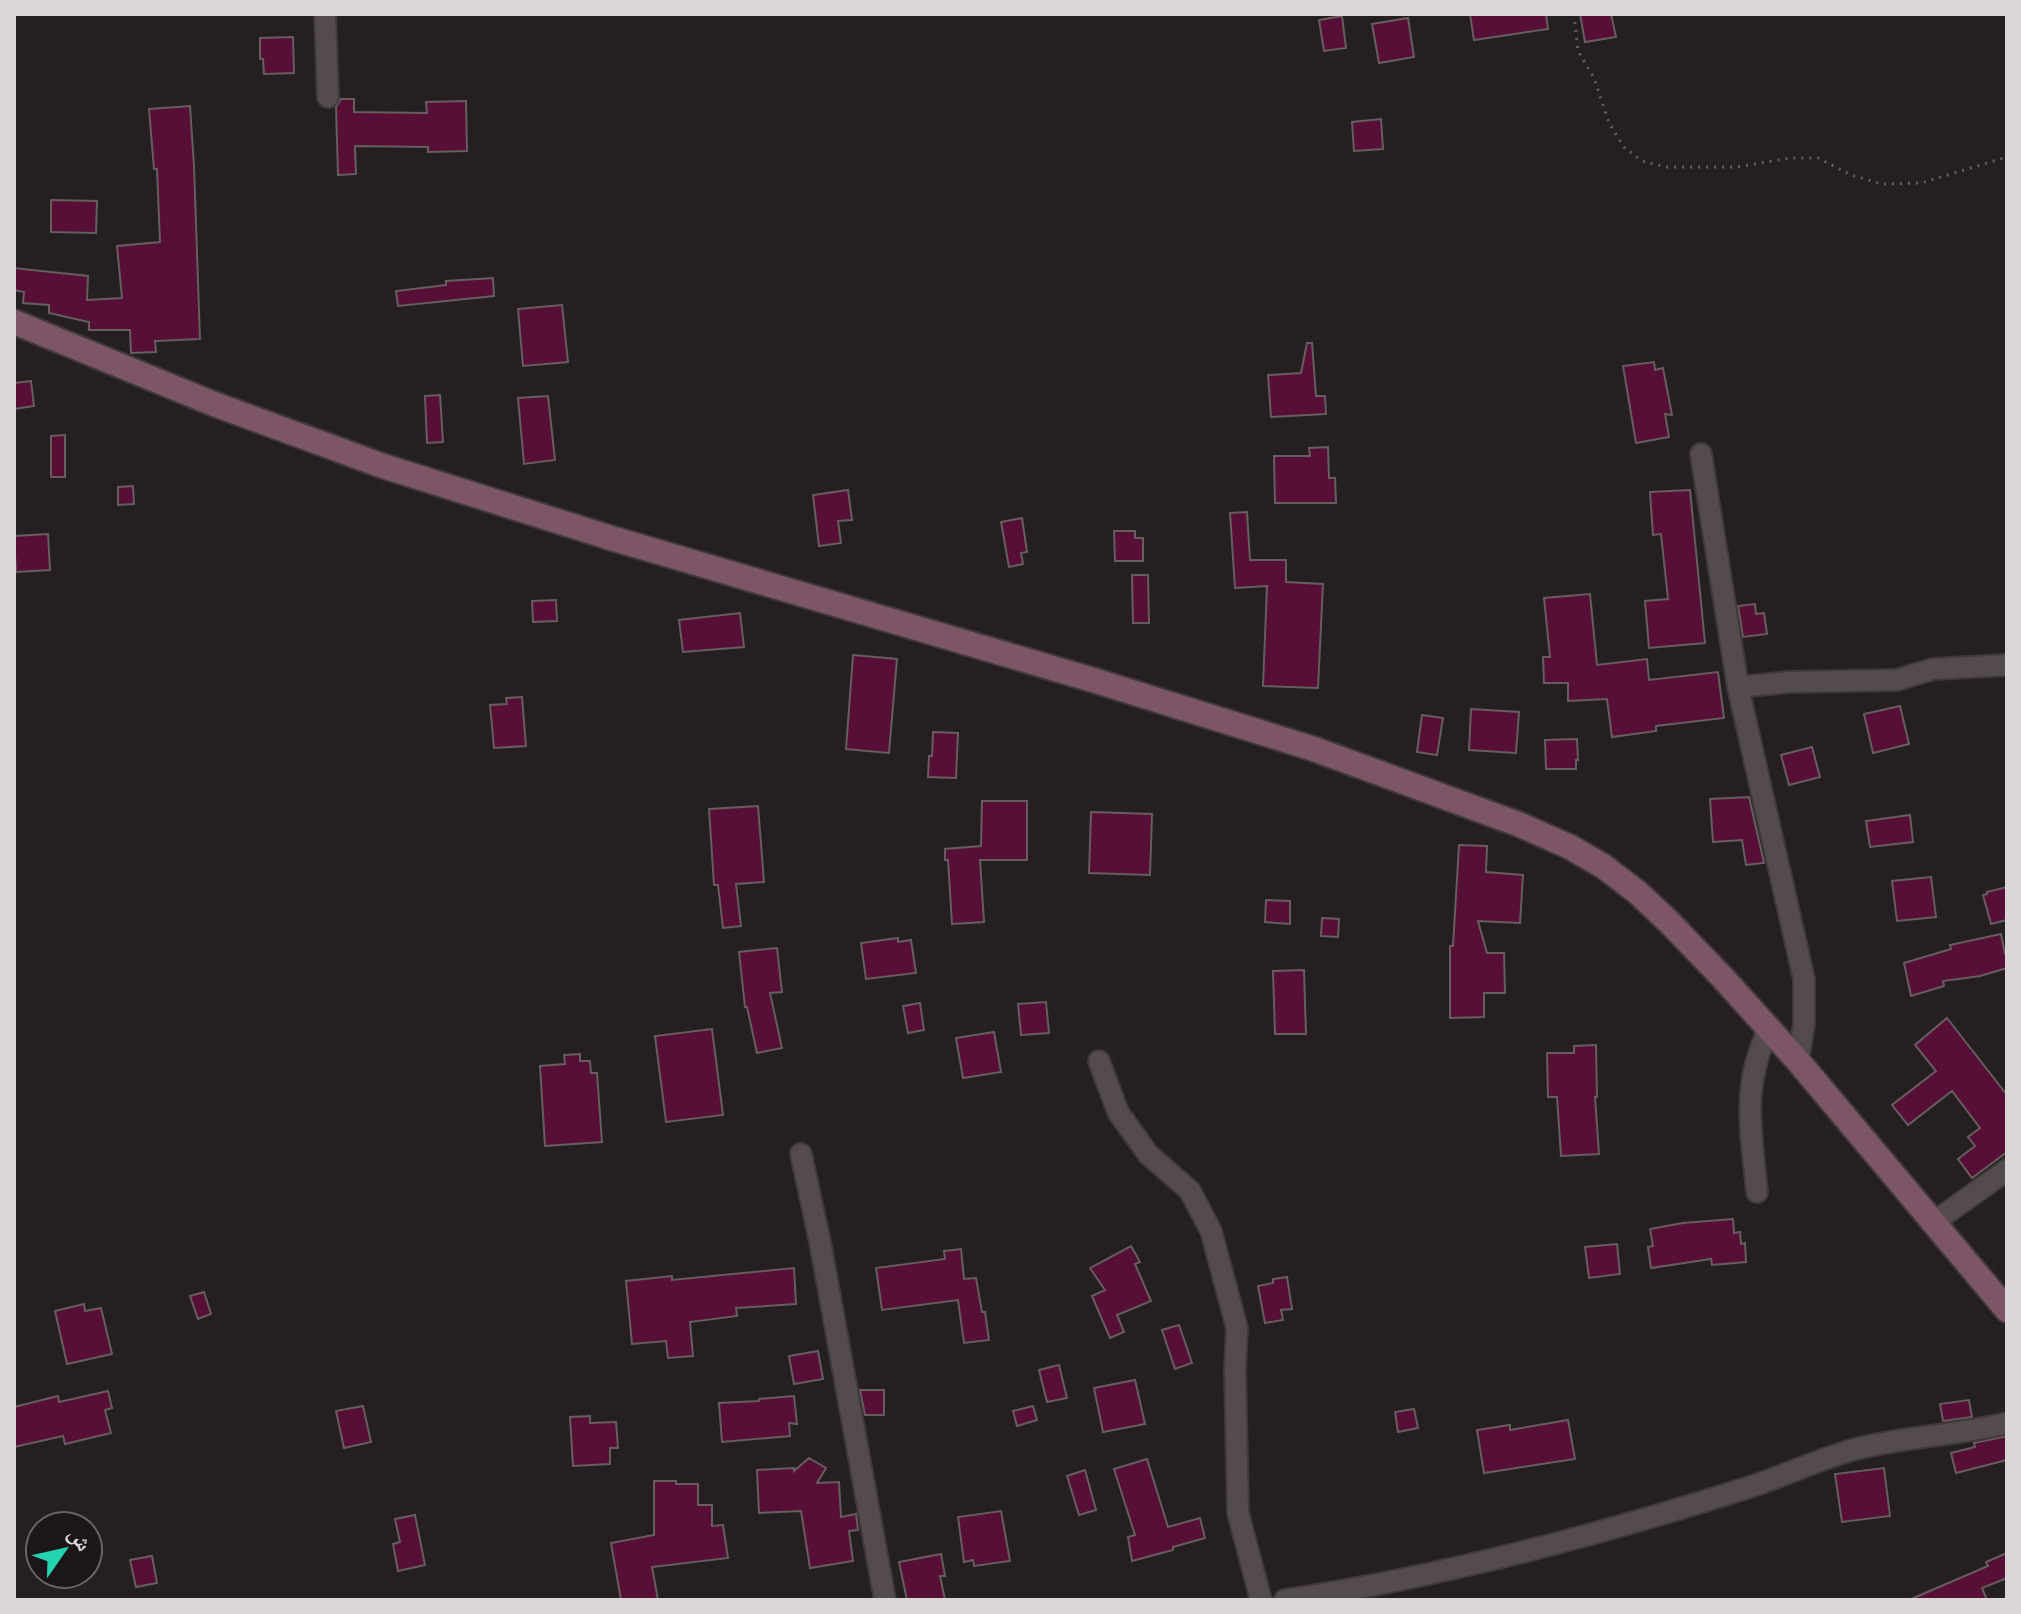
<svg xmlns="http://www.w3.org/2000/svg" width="2021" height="1614" viewBox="0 0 2021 1614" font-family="'Alegreya Sans','Noto Naskh Arabic',sans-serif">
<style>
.building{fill:#570f35;stroke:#665d60;stroke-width:2}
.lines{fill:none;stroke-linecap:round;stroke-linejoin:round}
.street-casing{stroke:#403a3c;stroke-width:24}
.secondary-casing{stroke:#403a3c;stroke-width:28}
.path{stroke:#665f62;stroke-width:3;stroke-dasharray:2 6;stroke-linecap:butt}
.street{stroke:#544b4f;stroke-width:20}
.secondary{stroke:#7c5566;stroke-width:24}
</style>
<rect width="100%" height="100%" fill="#261f22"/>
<path class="building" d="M1470 14H1546L1548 29 1474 40Z
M1580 14H1611L1616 37 1585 42Z
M1342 16 1346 48 1324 51 1319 20Z
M1408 18 1414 57 1379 63 1372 24Z
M293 37 294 73 264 74 263 59H260V38Z
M341 99H354V112L427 113 426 102 466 101 467 151 428 152V147L355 146 356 174 338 175 336 107Z
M190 106 194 166 200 339 155 341 156 352 131 353 130 330H89V322L49 313V305L23 303 24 292 14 290V268L88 276 87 300 122 298 117 246 160 242 157 169H154L149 109Z
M1381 119 1383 149 1354 151 1352 122Z
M51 200 97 201 96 233 51 232Z
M493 278 494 296 398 306 396 291 446 285V281Z
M562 305 568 362 523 366 518 309Z
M1307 343H1312L1316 396H1325L1326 414 1271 417 1268 375 1301 373Z
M1654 362 1655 370 1663 368 1672 415 1665 414 1669 437 1636 443 1623 366Z
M31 381 34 406 14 409V383Z
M440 395 443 442 427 443 425 396Z
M548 396 555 460 524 464 518 398Z
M65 435V477H51V436Z
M1328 447 1329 478H1335L1336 503H1275L1274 456H1310L1309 448Z
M133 486 134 504 118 505V487Z
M848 490 852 520 838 521 841 543 819 546 813 495Z
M1690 490 1705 643 1649 648 1645 601 1668 599 1661 534 1653 535 1650 492Z
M1247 512 1250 560H1286V582L1323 584 1318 688 1263 686 1267 586 1235 588 1230 513Z
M1022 518 1027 552 1021 553 1023 564 1009 567 1001 522Z
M1114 531H1135V538H1143V561H1115Z
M48 534 50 570 16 572 14 536Z
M1132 575H1148L1149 623H1133Z
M1590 594 1597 665 1647 659 1649 680 1718 672 1724 718 1656 726V731L1612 737 1607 699 1568 701V683H1544L1543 657H1550L1544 598Z
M556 600 557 621 533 622 532 601Z
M1755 604 1756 614 1764 613 1767 634 1743 637 1738 606Z
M740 613 744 647 683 652 679 620Z
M853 655 897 659 889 753 846 749Z
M522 697 526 746 494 748 490 705 507 704 506 698Z
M1900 706 1909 744 1873 753 1864 714Z
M1471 709 1519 712 1516 753 1469 750Z
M1422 715 1443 718 1437 755 1417 752Z
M933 732 958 733 956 778 928 777 929 756H932Z
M1577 739 1578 760H1576V769H1546L1545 740Z
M1812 747 1820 777 1789 785 1781 755Z
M1749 797 1764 863 1746 865 1742 840 1713 842 1710 799Z
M982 801H1027V860H980L984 922 952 924 948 860H945V849L981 846Z
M758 806 764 882 736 884 741 926 723 928 718 885H714L709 809Z
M1091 812 1152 814 1150 875 1089 873Z
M1910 815 1913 842 1870 847 1866 821Z
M1459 845 1487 846 1486 872 1523 875 1520 923 1478 921 1487 953H1504L1505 993H1484V1017L1450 1018V946H1453Z
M1931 877 1936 917 1897 921 1892 881Z
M2007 887V920L1991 924 1983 895 1987 894V892Z
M1266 900 1290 901V924L1265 922Z
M1322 918 1339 919 1338 937 1321 936Z
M2001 934 2005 954H2007V968L1980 976 1943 981 1944 986 1911 996 1904 963 1951 949 1950 945Z
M898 938V942L911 940 916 973 866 979 861 943Z
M777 948 782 992 770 993 782 1048 757 1053 747 1007H745L739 952Z
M1304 970 1306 1034H1275L1273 971Z
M1046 1002 1049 1033 1021 1035 1018 1004Z
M920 1003 924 1030 908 1033 903 1006Z
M1947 1018 2007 1095V1152L1972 1178 1958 1159 1975 1146 1968 1137 1980 1128 1952 1091 1908 1125 1892 1105 1936 1071 1915 1045Z
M712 1029 723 1115 666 1122 655 1036Z
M994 1032 1001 1072 963 1078 956 1038Z
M1596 1045 1597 1097H1595L1599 1154 1561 1156 1557 1097H1548L1547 1053H1574V1046Z
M580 1054V1061H590L591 1073H597L602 1142 545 1146 540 1066 565 1064 564 1055Z
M1733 1219 1734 1233 1740 1232 1741 1244 1745 1243 1746 1262 1712 1265 1711 1259 1651 1268 1648 1247 1653 1246 1650 1229 1683 1223Z
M1617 1244 1620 1274 1589 1278 1585 1247Z
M1131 1246 1140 1262 1135 1264 1151 1301 1117 1315 1124 1332 1110 1338 1092 1296 1105 1290 1090 1268Z
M961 1249 964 1279 976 1278 982 1312H985L989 1340 964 1343 958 1300 882 1310 876 1268 945 1259 944 1251Z
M794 1268 796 1304 736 1308 737 1316 690 1322 693 1356 668 1358 666 1341 632 1344 626 1281 672 1276V1280Z
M1287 1277 1292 1309 1281 1310 1283 1320 1265 1323 1258 1286 1273 1283V1279Z
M204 1292 211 1314 198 1319 190 1296Z
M84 1304 85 1311 101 1308 112 1354 67 1364 55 1311Z
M1179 1325 1192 1363 1175 1369 1162 1330Z
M818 1351 823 1379 794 1384 789 1356Z
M1059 1365 1067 1398 1047 1402 1039 1370Z
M1135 1380 1145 1424 1103 1432 1094 1388Z
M860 1390H884V1415H865Z
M108 1391 112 1408 105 1410 111 1433 65 1444 63 1436 14 1447V1407L58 1396 59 1402Z
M794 1396 797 1424 789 1423 790 1436 722 1442 719 1403 759 1401V1399Z
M1969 1400 1972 1417 1943 1421 1940 1404Z
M363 1406 371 1442 344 1448 336 1411Z
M1033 1406 1037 1420 1017 1426 1013 1411Z
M1414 1409 1418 1428 1398 1432 1395 1412Z
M590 1416V1423L616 1422 618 1448H610V1464L573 1466 570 1417Z
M1568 1420 1575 1459 1484 1473 1477 1430 1510 1425V1430Z
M2007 1436V1460L1956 1473 1951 1453 1975 1447 1974 1443Z
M809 1458 826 1468 817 1483 839 1482 841 1517 856 1514 858 1530 849 1531 853 1561 810 1568 801 1511 759 1513 757 1470 794 1468V1471Z
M1147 1459 1168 1527 1200 1518 1205 1538 1173 1547V1550L1132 1561 1128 1537 1135 1535 1114 1469Z
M1884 1468 1890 1516 1842 1522 1835 1474Z
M1085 1470 1096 1510 1079 1515 1067 1476Z
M654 1481H676V1484H698V1505H712V1526L723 1525 728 1558 652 1567 658 1600H621L611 1543 654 1535Z
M1001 1511 1010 1561 974 1566 973 1560 964 1562 958 1517Z
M415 1515 425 1565 398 1571 393 1544 400 1542 395 1519Z
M2007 1553V1578L1982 1588 1987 1600H1909L1988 1566 1986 1562Z
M941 1554 945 1576H940L945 1600H907L899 1562Z
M152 1556 157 1583 136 1587 130 1560Z"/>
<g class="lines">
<defs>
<path id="street" d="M325 14 328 97
M1701 454 1738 687
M1099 1061 1118 1112 1148 1154 1190 1191 1211 1231 1237 1328 1235 1369 1238 1513 1261 1600
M1798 1061 1804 1024V979L1738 687 1790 682 1897 680 1933 669 2007 665
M801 1154 820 1242 885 1600
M1757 1192C1751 1130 1741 1087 1769 1028
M1933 1223 2007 1170
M1285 1600C1442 1577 1599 1535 1750 1487 1784 1476 1817 1460 1852 1450 1903 1436 1956 1436 2007 1423"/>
<path id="secondary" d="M14 322 214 404 383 466 611 538 1093 680 1314 749 1518 824 1570 847 1603 866 1637 892 1668 921 1723 978 1798 1061 2007 1310"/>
</defs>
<use href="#street" class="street-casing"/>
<use href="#secondary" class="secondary-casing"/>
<path class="path" d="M1574 14 1578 51 1594 78 1609 123 1624 147 1642 161 1666 167H1737L1790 158H1818L1851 175 1882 184 1921 183 2007 157"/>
<use href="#street" class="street"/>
<use href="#secondary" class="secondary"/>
</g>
<rect width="2021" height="1614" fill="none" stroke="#dbd6d8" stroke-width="32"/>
<g transform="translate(64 1550) rotate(56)"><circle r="38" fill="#1d1618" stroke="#696365" stroke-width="2"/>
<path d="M0-6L14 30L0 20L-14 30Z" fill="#22d5af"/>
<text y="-12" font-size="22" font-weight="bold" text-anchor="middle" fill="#dbd6d8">ش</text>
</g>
</svg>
